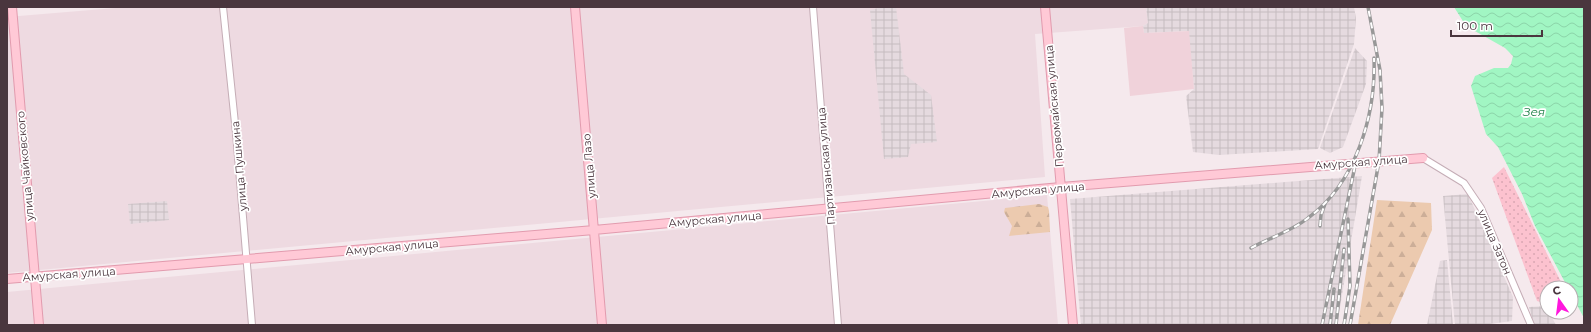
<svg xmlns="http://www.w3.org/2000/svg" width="1591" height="332" viewBox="0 0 1591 332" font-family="Montserrat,sans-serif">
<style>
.residential{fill:#eedae1}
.industrial{fill:url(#industrial-grid)}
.education{fill:#f0d2da}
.forest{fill:url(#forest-firs)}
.sand{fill:url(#sand-dots)}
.water{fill:url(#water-waves)}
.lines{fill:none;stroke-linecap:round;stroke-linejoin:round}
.street-casing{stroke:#c5adb6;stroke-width:8}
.secondary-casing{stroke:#e29bae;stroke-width:10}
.street{stroke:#fff;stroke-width:6}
.secondary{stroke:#ffc9d6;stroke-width:8}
.rail-casing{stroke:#989898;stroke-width:3.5}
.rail{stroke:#fff;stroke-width:2;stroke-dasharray:6;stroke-linecap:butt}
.labels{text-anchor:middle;stroke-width:3.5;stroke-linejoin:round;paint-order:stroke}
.street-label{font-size:11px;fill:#4a363e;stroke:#fff}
.water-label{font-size:12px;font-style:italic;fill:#1f8248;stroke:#fff}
</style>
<defs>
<pattern id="industrial-grid" width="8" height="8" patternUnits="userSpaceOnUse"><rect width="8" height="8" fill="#e5dadf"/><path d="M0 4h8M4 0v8" fill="none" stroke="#c6bcc0"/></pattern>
<pattern id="forest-firs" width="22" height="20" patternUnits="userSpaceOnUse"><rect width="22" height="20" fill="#eccaaf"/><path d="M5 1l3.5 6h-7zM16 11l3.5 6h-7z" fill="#ccae98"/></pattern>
<pattern id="sand-dots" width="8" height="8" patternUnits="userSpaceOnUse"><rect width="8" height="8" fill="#fcc2cf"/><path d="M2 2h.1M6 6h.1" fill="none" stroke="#daa7b3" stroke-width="1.8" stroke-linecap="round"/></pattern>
<pattern id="water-waves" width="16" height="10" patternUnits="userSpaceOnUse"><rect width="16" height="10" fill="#a1f6c3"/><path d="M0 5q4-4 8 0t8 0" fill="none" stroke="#8cd4a9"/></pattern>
</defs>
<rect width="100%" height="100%" fill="#f5e9ed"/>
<path class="residential" d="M127 7H1146L1148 23 1143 26 1035 34 1045 177 7 273V17Z
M1047 195 1058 325H7V292Z"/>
<path class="industrial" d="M883 7H896L904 74 931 95 937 142 911 144 908 157 884 159 870 10Z
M1146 7H1354L1356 18 1354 44 1318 149 1219 155 1193 152 1186 96 1194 89 1188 31 1144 33 1143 26 1148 23Z
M1355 48 1367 61 1366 84 1343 147 1330 153 1320 148Z
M1362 176 1337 325H1081L1070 199Z
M1468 194 1513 297 1512 321 1482 325H1455L1443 196Z
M167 201 169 220 130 224 128 204Z
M1447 260 1453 325H1427L1440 261Z
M1546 306 1547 312H1549L1556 325H1534L1529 307Z"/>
<path class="education" d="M1143 26 1144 33 1189 31 1194 89 1130 96 1124 28Z"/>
<path class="forest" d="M1377 200 1431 203 1432 230 1390 325H1358Z
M1039 204 1048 207 1049 211 1050 232 1009 236 1012 226 1004 212 1005 208Z"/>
<path class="sand" d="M1504 167 1564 288H1547V304L1537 301 1492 178Z"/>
<path class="water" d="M1454 7H1584V318L1571 294V288H1568L1535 226 1522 194 1498 147 1486 134 1471 86 1475 76 1494 68H1508L1511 64 1513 56 1505 48 1466 26Z"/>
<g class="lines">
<defs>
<path id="street" d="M223 7 236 133 252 325
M813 7 838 325
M1423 158 1464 183 1481 208 1531 325"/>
<path id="secondary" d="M12 7 39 325
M575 7 602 325
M1045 7 1073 325
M7 279 594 230 1061 187 1423 158"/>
</defs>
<use href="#street" class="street-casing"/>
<use href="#secondary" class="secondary-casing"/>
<use href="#street" class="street"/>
<use href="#secondary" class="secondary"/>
<defs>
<path id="rail" d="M1320 226 1321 215 1325 204
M1251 248C1269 238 1292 231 1308 218 1356 183 1376 115 1374 58
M1322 325 1356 161
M1330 325 1334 289
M1336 325 1344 249
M1344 325 1350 286 1348 219
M1350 325 1379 161 1382 108 1380 70 1368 7"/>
</defs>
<use href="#rail" class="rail-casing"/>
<use href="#rail" class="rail"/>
</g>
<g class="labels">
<g class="street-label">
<text transform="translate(1054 106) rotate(-95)" y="4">Первомайская улица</text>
<text transform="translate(1361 162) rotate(-4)" y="4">Амурская улица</text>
<text transform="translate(25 166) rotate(-95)" y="4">улица Чайковского</text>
<text transform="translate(239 166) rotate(-95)" y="4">улица Пушкина</text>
<text transform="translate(589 166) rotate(-95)" y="4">улица Лазо</text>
<text transform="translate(826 166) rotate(-95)" y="4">Партизанская улица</text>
<text transform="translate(1038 190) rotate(-5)" y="4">Амурская улица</text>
<text transform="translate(715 219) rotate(-5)" y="4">Амурская улица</text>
<text transform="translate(1495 242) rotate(67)" y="4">улица Затон</text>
<text transform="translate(392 247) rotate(-5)" y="4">Амурская улица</text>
<text transform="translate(69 274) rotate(-4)" y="4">Амурская улица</text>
</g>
<g class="water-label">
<text x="1534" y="116">Зея</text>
</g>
</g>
<rect width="1591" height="332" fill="none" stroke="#4a363e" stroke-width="16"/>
<g transform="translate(1559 300) rotate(346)"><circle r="19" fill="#ffffff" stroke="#b7afb2"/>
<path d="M0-3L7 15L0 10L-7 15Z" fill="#ff16dd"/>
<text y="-6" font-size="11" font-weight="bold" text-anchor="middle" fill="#4a363e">С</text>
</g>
<path d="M1451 30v6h91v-6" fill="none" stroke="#4a363e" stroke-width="2"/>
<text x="1457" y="30" font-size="12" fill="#4a363e" stroke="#ffffff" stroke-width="3" paint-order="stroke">100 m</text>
</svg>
